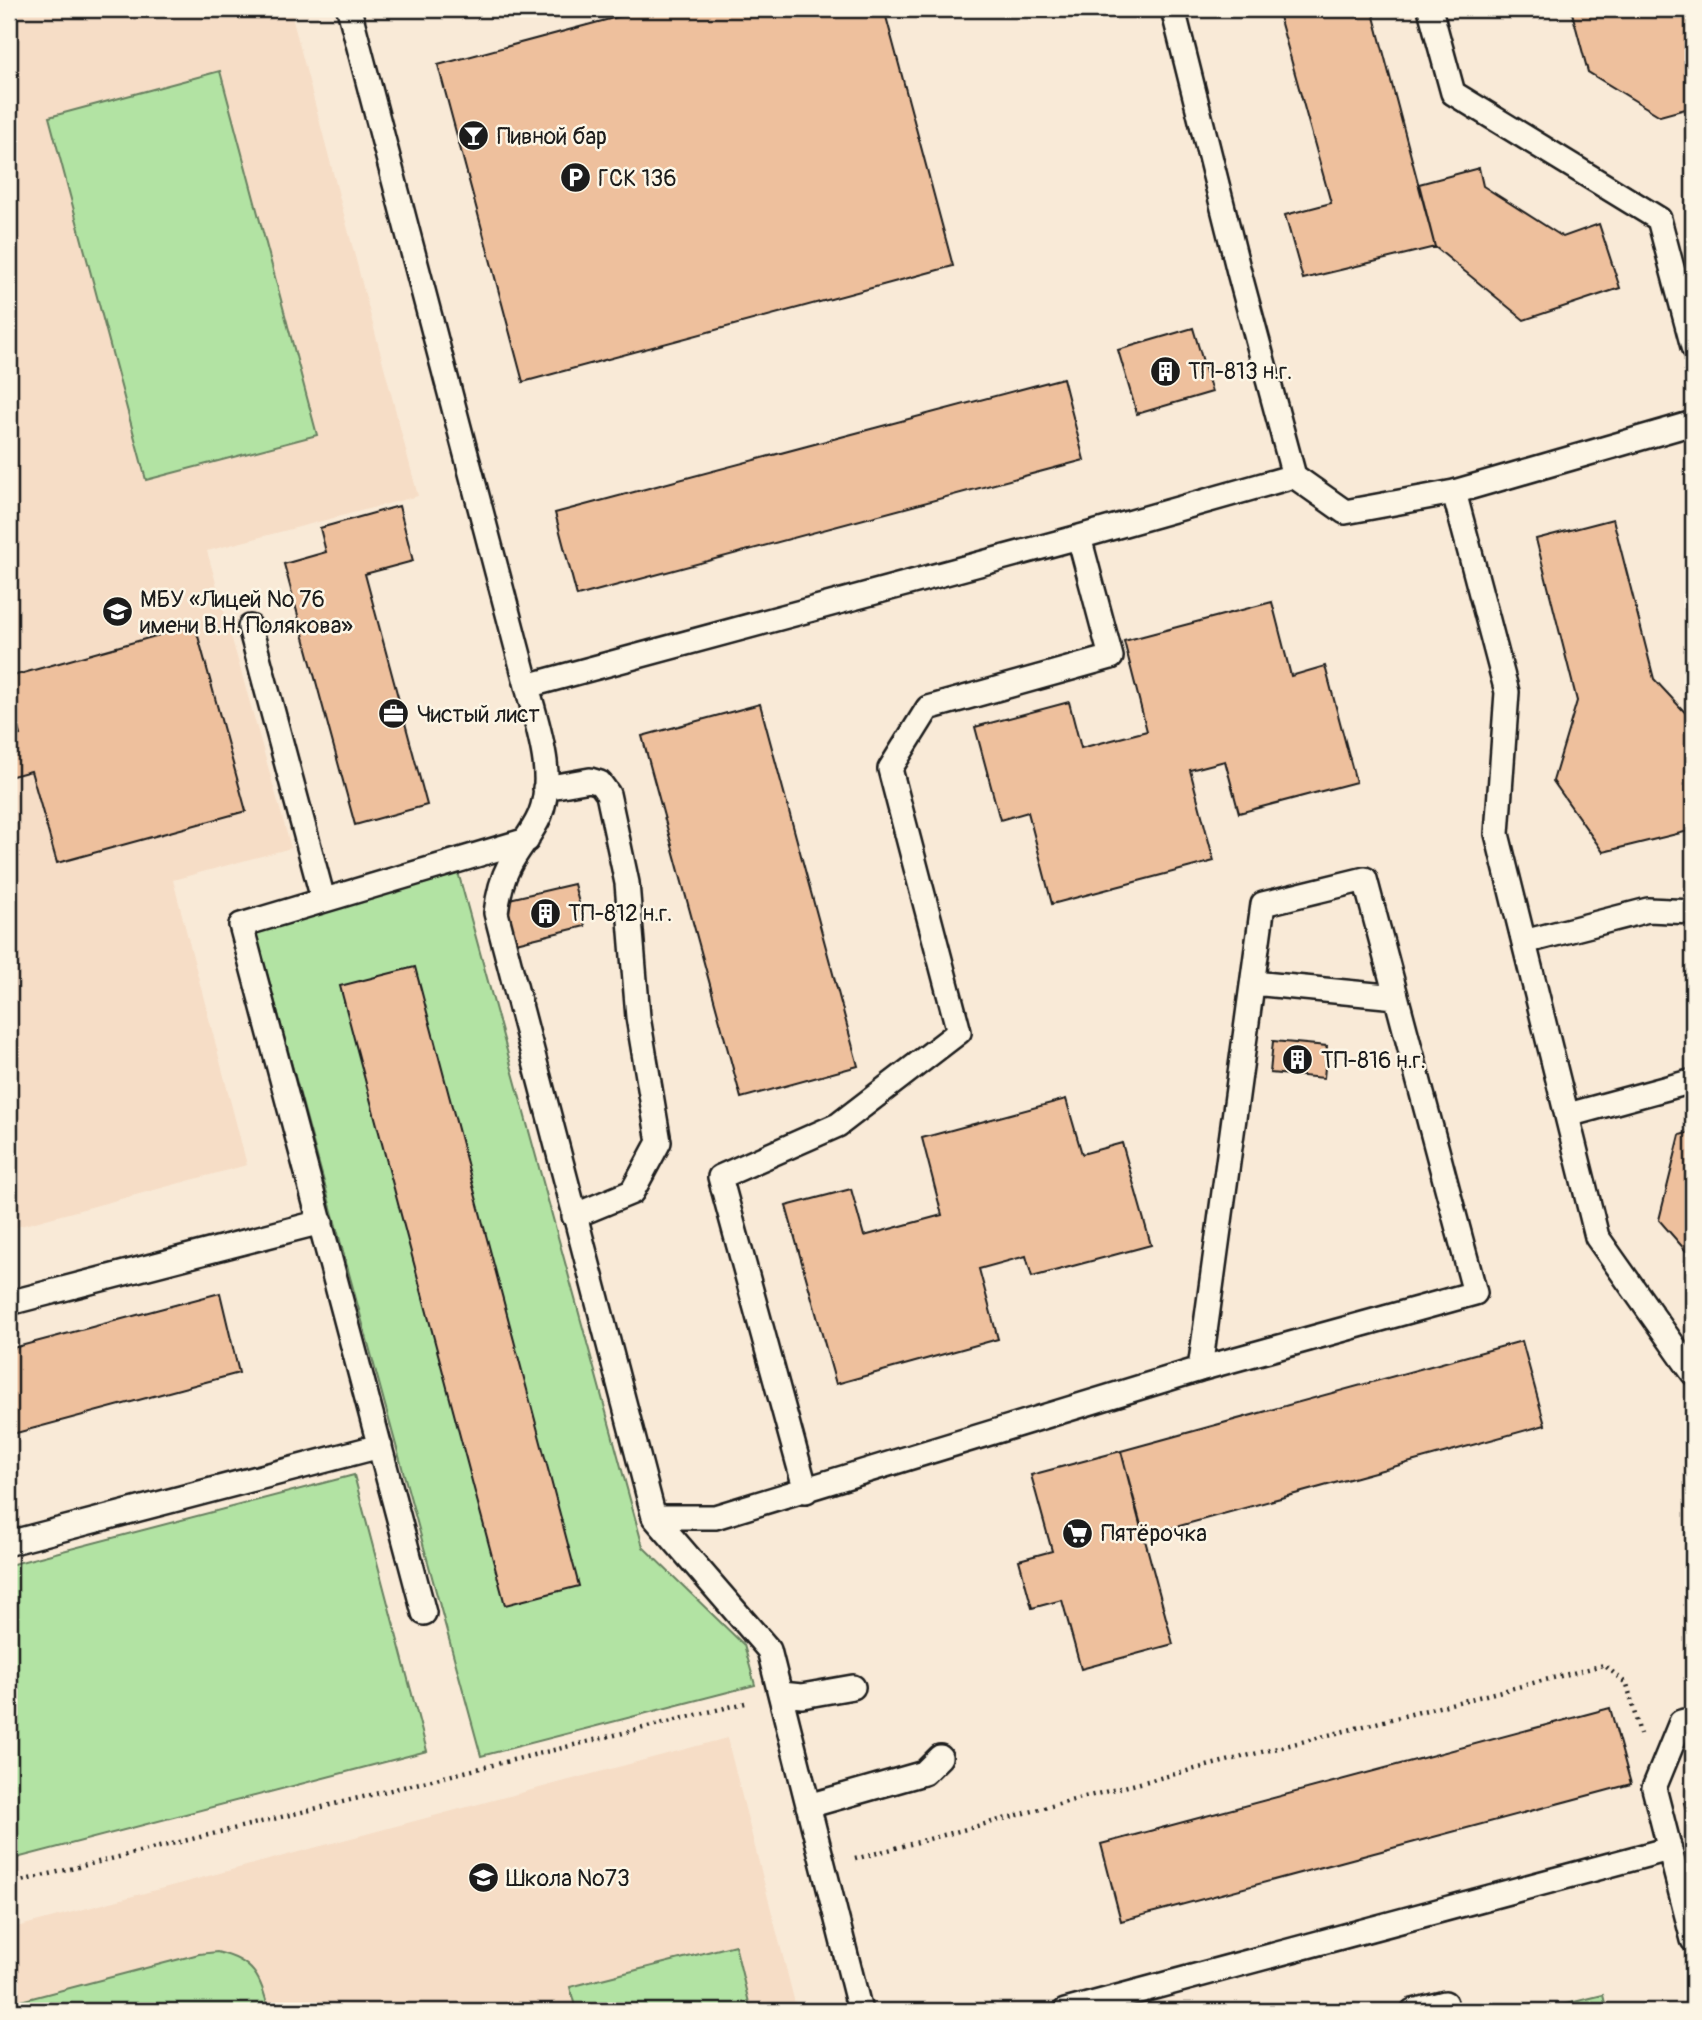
<svg xmlns="http://www.w3.org/2000/svg" width="1702" height="2020" viewBox="0 0 1702 2020" font-family="Pangolin,sans-serif">
<style>
.built{fill:#f6ddc6}
.green{fill:#b2e3a3;stroke:#678060;stroke-width:2}
.building{fill:#eec09d;stroke:#1c1c1c;stroke-width:2}
.lines{fill:none;stroke-linecap:round;stroke-linejoin:round}
.lane-casing{stroke:#1c1c1c;stroke-width:28}
.path{stroke:#1c1c1c;stroke-width:4.5;stroke-dasharray:2 5;stroke-linecap:butt}
.lane{stroke:#fcf5e5;stroke-width:23}
.labels{text-anchor:middle;stroke-width:5;stroke-linejoin:round;paint-order:stroke}
.poi-label{font-size:23px;fill:#1c1c1c;stroke:#fcf5e5;text-anchor:start}
</style>
<rect width="100%" height="100%" fill="#f9ead7"/>
<filter id="ink" filterUnits="userSpaceOnUse"><feTurbulence type="fractalNoise" baseFrequency=".0143" numOctaves="2"/><feDisplacementMap in="SourceGraphic" scale="14" xChannelSelector="R" yChannelSelector="G"/><feConvolveMatrix kernelMatrix="1 2 1 2 8 2 1 2 1" color-interpolation-filters="sRGB"/></filter>
<g filter="url(#ink)">
<path class="built" d="M17 9H290L418 496 207 551 291 848 173 880 247 1165 9 1229V11Z
M727 1738 797 2011H9V1929Z"/>
<path class="green" d="M220 71 317 435 146 480 49 117Z
M458 872 643 1547 744 1645 755 1685 481 1756 255 930Z
M354 1475 427 1751 9 1860V1565Z
M735 1945 751 2011H576L570 1987Z
M217 1952C255 1961 260 1977 269 2011H9V2004L199 1954Z
M1603 1995 1607 2011H1537Z"/>
<path class="building" d="M647 9H884L953 266 523 382 438 65Z
M1277 9H1372L1435 247 1303 279 1285 215 1331 203Z
M1571 9H1693V107L1660 116 1588 72Z
M1479 168 1483 186 1563 237 1599 224 1620 288 1524 320 1435 247 1419 184Z
M1193 328 1212 392 1137 414 1118 350Z
M1063 378 1084 460 577 596 555 513Z
M399 506 413 561 365 574 427 805 355 825 284 564 326 552 320 528Z
M1613 519 1654 679 1693 721V830L1603 852 1553 781 1577 701 1536 539Z
M1272 602 1291 676 1325 666 1356 782 1239 813 1225 761 1190 770 1214 861 1052 904 1028 812 1000 820 975 727 1069 702 1081 748 1147 731 1124 641Z
M195 625 246 811 57 863 31 771 9 777V738L20 735 9 693V677Z
M760 704 858 1066 741 1098 642 736Z
M574 884 585 926 516 943 505 900Z
M415 967 579 1586 505 1605 340 986Z
M1273 1041 1327 1046 1324 1078 1270 1073Z
M1066 1099 1082 1154 1122 1143 1151 1245 1032 1277 1026 1256 979 1269 998 1339 836 1384 786 1206 851 1189 864 1236 942 1215 922 1138Z
M1693 1131V1259L1659 1220 1680 1135Z
M220 1293 239 1373 9 1435V1349Z
M1522 1341 1545 1425 1143 1536 1121 1451Z
M1121 1451 1173 1644 1081 1669 1062 1600 1032 1608 1019 1560 1052 1551 1031 1475Z
M1610 1708 1631 1784 1121 1921 1101 1844Z
M1693 1800V1833L1684 1803Z"/>
<g class="lines">
<defs>
<path id="lane" d="M349 9 527 686C537 726 556 774 540 815 532 834 518 848 509 866 501 881 498 896 496 913L654 1517 769 1650 860 2011
M1173 9 1239 272 1294 476 1345 512 1454 492 1693 423
M1430 9 1453 93 1659 219 1693 347
M1454 492 1507 692 1497 834 1597 1237 1693 1373
M250 627 323 899
M527 686 1079 537 1294 476
M545 788 590 780 600 783 608 794 627 883 638 1017 659 1142 632 1192 574 1216
M1524 942 1648 910 1693 912
M1253 983 1396 997
M1568 1115 1693 1081
M9 1303 321 1222
M806 1491 720 1177 838 1125 959 1032 890 769 928 708 1111 657 1079 537
M654 1517H715L1200 1369 1475 1293 1365 879 1263 904 1200 1369
M9 1543 380 1446
M424 1613 241 925 527 840
M781 1694 802 1696 853 1687
M1693 1719 1681 1722 1654 1788 1693 1940
M808 1806 924 1773 940 1757
M1065 2011 1669 1849
M1413 2011 1445 2003 1447 2011"/>
</defs>
<use href="#lane" class="lane-casing"/>
<path class="path" d="M855 1859 1081 1798 1604 1665 1627 1684 1640 1734
M9 1884 749 1702"/>
<use href="#lane" class="lane"/>
</g>
</g>
<defs>
<symbol id="bar-disc" viewBox="-11 -11 22 22"><circle r="9.5" fill="#1c1c1c" stroke="#fcf5e5"/><path d="M-6-5H6L.8 .8V4.5H3.5V6h-7V4.5H-.8V.8Z" fill="#fff"/></symbol>
<symbol id="parking-disc" viewBox="-11 -11 22 22"><circle r="9.5" fill="#1c1c1c" stroke="#fcf5e5"/><path d="M-3.5-5.5H1a3.5 3.5 0 0 1 0 7H-1V5.5H-3.5ZM-1-3.4V-.6H.8a1.4 1.4 0 0 0 0-2.8Z" fill="#fff"/></symbol>
<symbol id="building-disc" viewBox="-11 -11 22 22"><circle r="9.5" fill="#1c1c1c" stroke="#fcf5e5"/><path d="M-4-6H4V6H1V3H-1V6H-4ZM-2.5-4.3h1.7v1.8h-1.7ZM.8-4.3h1.7v1.8H.8ZM-2.5-1h1.7V.8h-1.7ZM.8-1h1.7V.8H.8Z" fill="#fff"/></symbol>
<symbol id="school-disc" viewBox="-11 -11 22 22"><circle r="9.5" fill="#1c1c1c" stroke="#fcf5e5"/><path d="M0-5L7-2L0 1L-7-2ZM-4 1L0 2.5L4 1V4Q0 6-4 4Z" fill="#fff"/></symbol>
<symbol id="office-disc" viewBox="-11 -11 22 22"><circle r="9.5" fill="#1c1c1c" stroke="#fcf5e5"/><path d="M-6-3h4V-5.5h4V-3h4V5H-6ZM-1-4.5V-3h2v-1.5ZM-6 0V1H6V0Z" fill="#fff"/></symbol>
<symbol id="supermarket-disc" viewBox="-11 -11 22 22"><circle r="9.5" fill="#1c1c1c" stroke="#fcf5e5"/><path d="M-6-5.5h2.5l.6 2H6L4.5 2H-2.5L-4.4-4H-6ZM-1.5 3.2a1.3 1.3 0 1 0 .1 0ZM3 3.2a1.3 1.3 0 1 0 .1 0Z" fill="#fff"/></symbol>
</defs>
<g fill-rule="evenodd">
<use href="#bar-disc" x="456" y="118" width="35" height="35"/>
<use href="#parking-disc" x="558" y="160" width="35" height="35"/>
<use href="#building-disc" x="1148" y="354" width="35" height="35"/>
<use href="#school-disc" x="100" y="594" width="35" height="35"/>
<use href="#office-disc" x="376" y="696" width="35" height="35"/>
<use href="#building-disc" x="528" y="896" width="35" height="35"/>
<use href="#building-disc" x="1280" y="1042" width="35" height="35"/>
<use href="#supermarket-disc" x="1060" y="1516" width="35" height="35"/>
<use href="#school-disc" x="466" y="1860" width="35" height="35"/>
</g>
<g class="labels">
<g class="poi-label">
<text x="497" y="144">Пивной бар</text>
<text x="598" y="186">ГСК 136</text>
<text x="1188" y="379">ТП-813 н.г.</text>
<text x="140" y="607">МБУ «Лицей № 76<tspan x="140" dy="26">имени В.Н. Полякова»</tspan></text>
<text x="417" y="722">Чистый лист</text>
<text x="568" y="921">ТП-812 н.г.</text>
<text x="1321" y="1068">ТП-816 н.г.</text>
<text x="1101" y="1541">Пятёрочка</text>
<text x="506" y="1886">Школа №73</text>
</g>
</g>
<rect width="1702" height="2020" fill="none" stroke="#fcf5e5" stroke-width="35"/>
<rect x="18" y="18" width="1667" height="1985" fill="none" stroke="#1c1c1c" stroke-width="2.5" filter="url(#ink)"/>
</svg>
